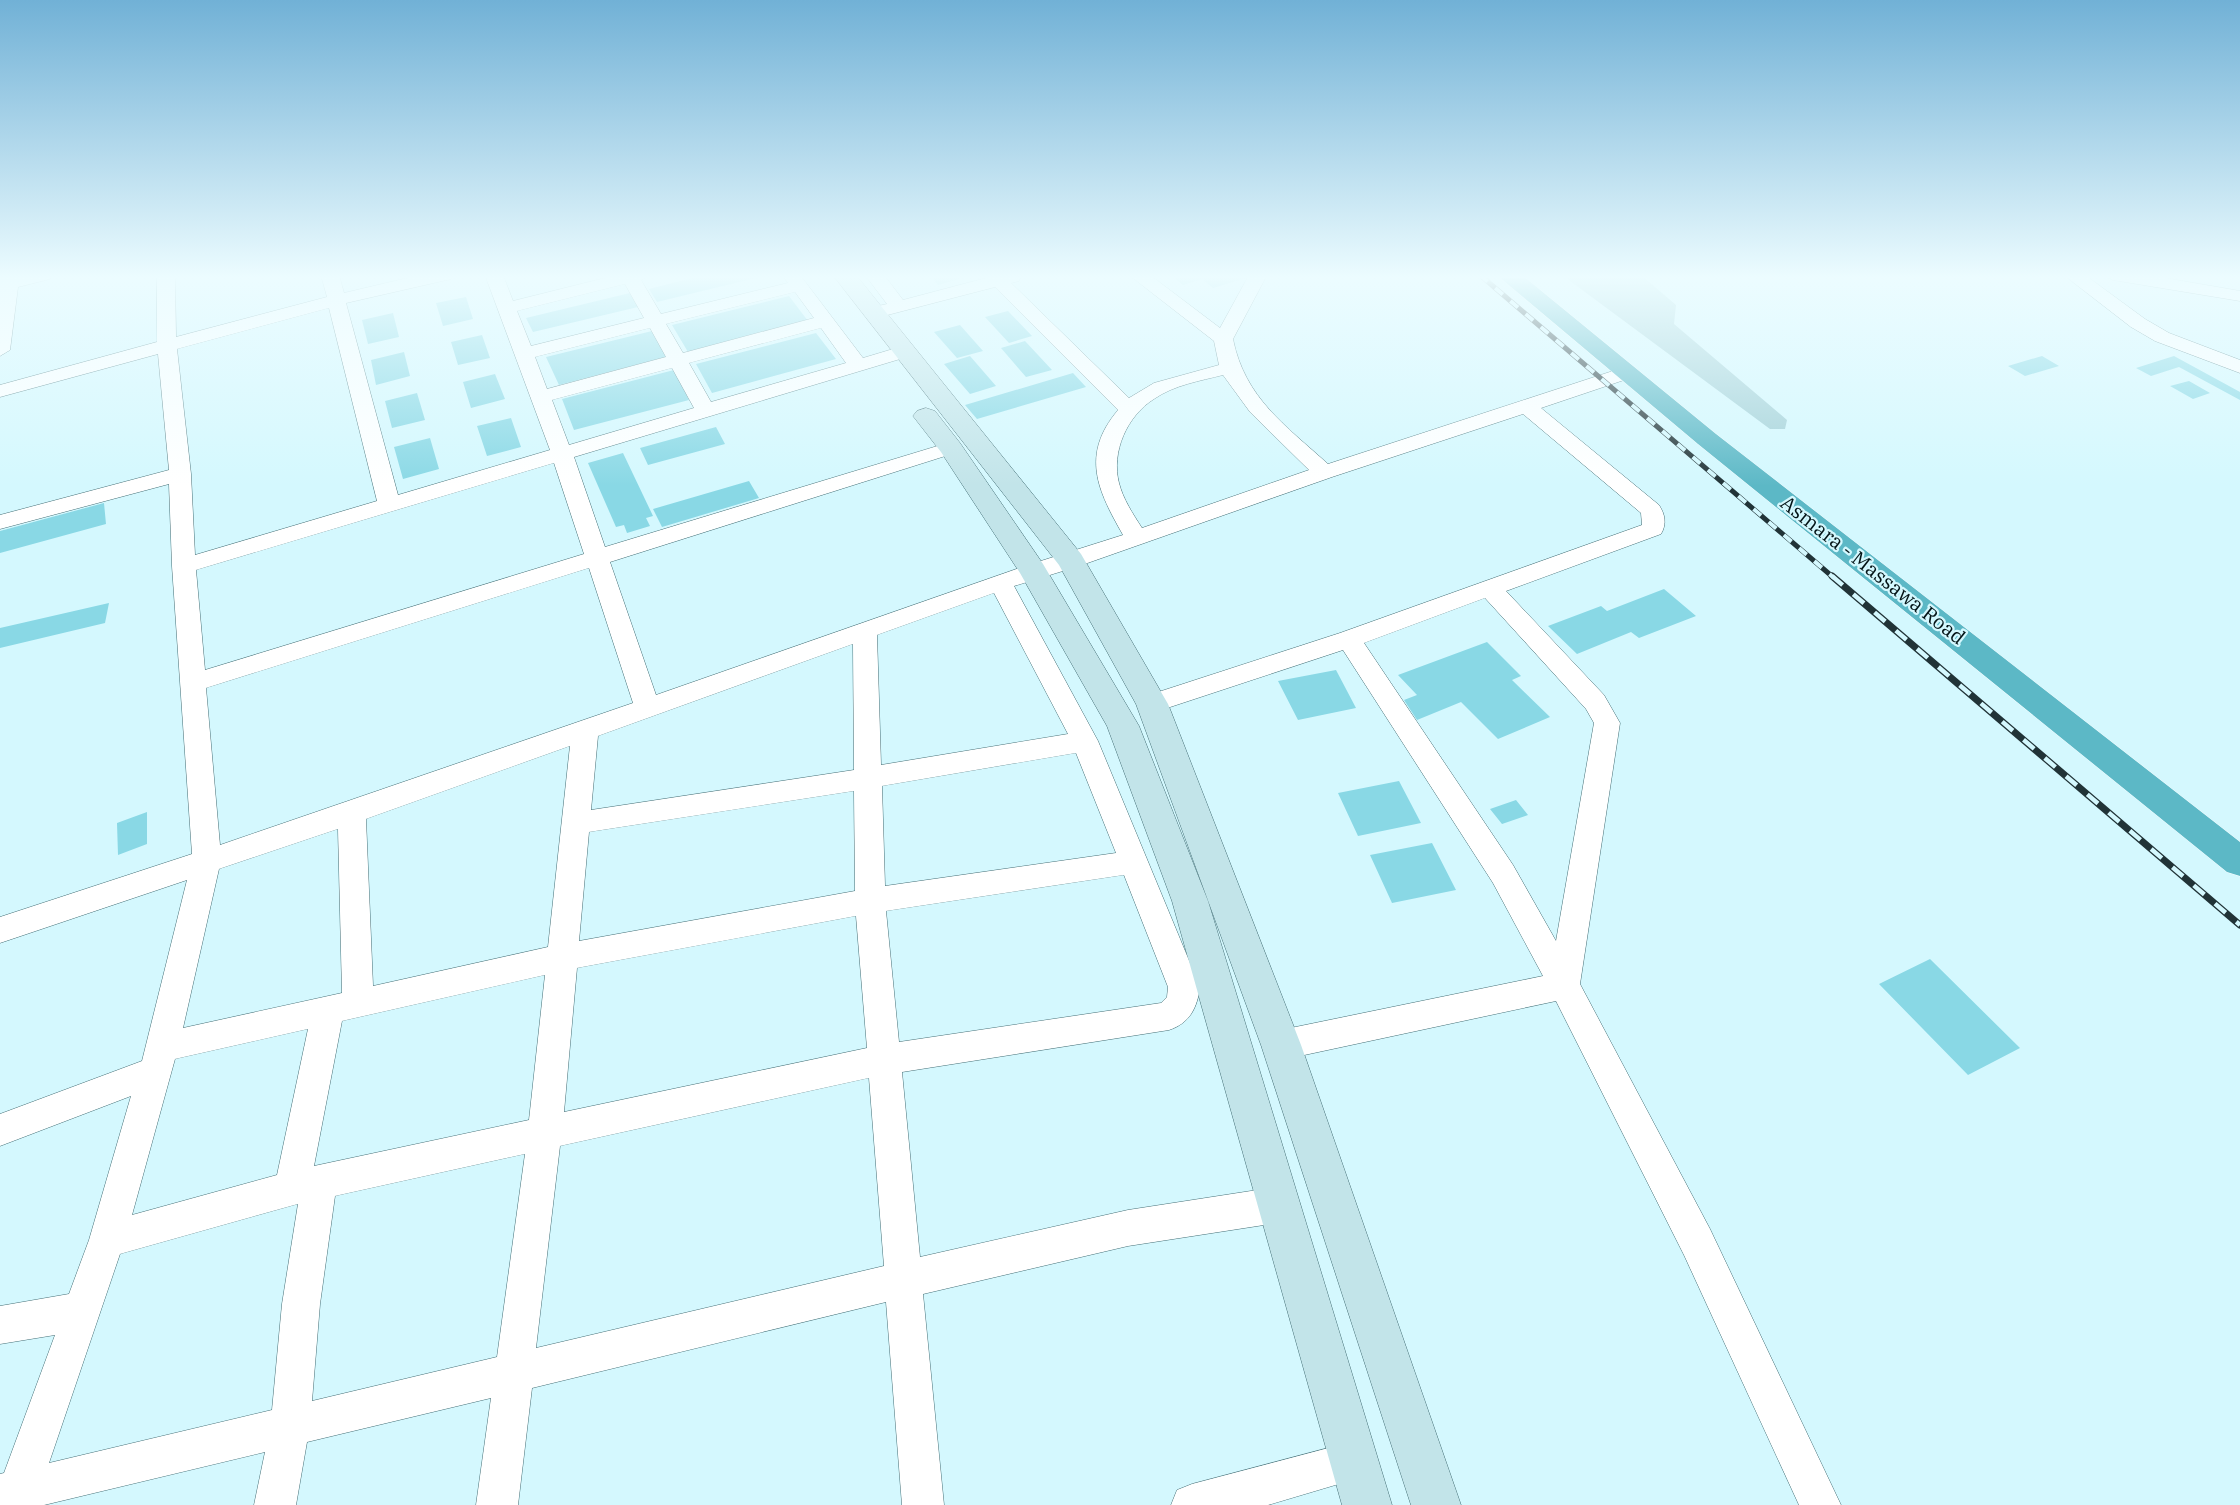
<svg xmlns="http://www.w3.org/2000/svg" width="2240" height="1505" viewBox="0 0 2240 1505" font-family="'IBM Plex Serif',serif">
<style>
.green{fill:#a4d1d8}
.building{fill:#89d8e5}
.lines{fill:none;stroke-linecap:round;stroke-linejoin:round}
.minor-casing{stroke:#456f76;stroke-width:1}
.secondary-casing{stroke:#456f76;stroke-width:1}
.trunk-casing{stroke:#fff;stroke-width:1}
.minor{fill:#fff;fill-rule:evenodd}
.secondary{fill:#c2e4e9;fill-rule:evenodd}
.trunk{fill:#5cb8c6;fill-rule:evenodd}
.rail-far1-casing{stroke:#213337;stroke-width:5}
.rail-casing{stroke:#213337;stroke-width:7}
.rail-far1{stroke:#d4f8fe;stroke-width:4;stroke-dasharray:10;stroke-linecap:butt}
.rail{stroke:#d4f8fe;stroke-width:4.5;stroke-dasharray:14;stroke-linecap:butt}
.labels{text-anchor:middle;stroke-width:4.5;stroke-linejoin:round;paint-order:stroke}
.street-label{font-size:20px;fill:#041417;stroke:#d4f8fe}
</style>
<rect width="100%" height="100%" fill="#d4f8fe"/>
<path class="green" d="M1562 275H1641L1676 305 1674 324 1787 420 1785 429H1770Z"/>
<path class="building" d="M704 275H764V276L657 302 649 289Z
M930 275H956L959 279 938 285Z
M1171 275H1242L1246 278 1213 288 1202 279 1183 285Z
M630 293 638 307 533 332 526 318Z
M789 296 808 321 688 352 672 325Z
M466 297 473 319 443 326 436 303Z
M1008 311 1032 336 1009 343 985 317Z
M393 313 399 337 368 344 362 320Z
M960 325 983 351 957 358 934 332Z
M652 331 666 357 559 385 546 357Z
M816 333 836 359 712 393 696 364Z
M482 335 490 358 458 365 451 342Z
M1025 341 1052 370 1026 377 1001 348Z
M404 352 410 376 376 385 371 360Z
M970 356 996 386 970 394 944 364Z
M2042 356 2059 366 2025 376 2008 366Z
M2174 356 2240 392V400L2179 367 2151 376 2136 368Z
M674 370 689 400 574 430 562 399Z
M1073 373 1086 387 977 419 965 405Z
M495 374 505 399 471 408 463 382Z
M2189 381 2210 393 2193 399 2170 386Z
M417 393 425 420 392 428 385 401Z
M511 418 521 447 487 456 477 426Z
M716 427 725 444 648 465 640 448Z
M430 438 439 469 403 479 394 447Z
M623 453 653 516 646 518 650 526 627 533 624 525 616 527 588 463Z
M749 481 759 498 662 527 653 509Z
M104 503 106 524 0 553V531Z
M1664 589 1696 616 1639 638 1631 632 1577 654 1548 626 1601 606 1607 611Z
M109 603 105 623 0 648V628Z
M1487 642 1521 676 1512 680 1550 717 1498 739 1461 702 1417 720 1404 700 1417 695 1398 675Z
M1336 670 1356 708 1298 720 1278 681Z
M1399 781 1421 823 1358 836 1338 793Z
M1516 800 1528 815 1502 824 1490 809Z
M147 812V844L118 855 117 823Z
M1432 843 1456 890 1392 903 1370 855Z
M1930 959 2020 1048 1968 1075 1879 984Z"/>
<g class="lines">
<defs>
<path id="minor" d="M0 275 12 278 53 275 50 279 18 287 10 350 0 356Z
M157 275H175L176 337 327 297 321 275H339L344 293 420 275H454L451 279 346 303 398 495 550 450 485 275H503L513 301 617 275H650L641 280 661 314 788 283 782 275H800L863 358 903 346 910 348 913 352 910 356 574 457 605 547 944 444H958L962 448 958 452 610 562 656 695 1025 566 1123 535C1098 491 1080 455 1118 410L995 287 872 319 863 313 865 309 887 304 865 275H884L903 300 986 278 984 275H1021L1019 281 1011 283 1129 398 1154 383 1219 365 1214 341 1129 275H1150L1220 328 1249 275H1267L1233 339C1245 398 1285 425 1328 464L1619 369H1633L1636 373 1633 377 1541 408 1659 505C1665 514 1667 524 1661 534L1506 591 1604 695 1620 723 1580 984 1710 1229 1841 1505H1799L1684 1255 1556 1001 1281 1060 1269 1056 1265 1045 1269 1034 1281 1030 1543 976 1493 883 1343 650 1152 713 1143 711 1139 704 1143 697 1340 633 1642 525 1641 513 1523 414 1332 477 1079 566 1014 586 1098 741 1200 987C1197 1008 1190 1023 1169 1030L902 1072 920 1257 1128 1210 1277 1187 1290 1192 1295 1205 1290 1218 1277 1223 1128 1246 923 1294 944 1505H902L886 1302 532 1388 518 1505H476L491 1398 307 1442 296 1505H254L265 1452 44 1505H0V1474L4 1473 55 1335 0 1344V1306L69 1294 89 1240 131 1096 0 1146V1114L142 1061 187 880 0 943V917L192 854 172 566 169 484 0 529V515L169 470 158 354 0 397V385L157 342ZM625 284 644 318 531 346 517 311ZM795 292 814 318 683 353 666 324ZM329 308 377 501 195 555 191 474 177 349ZM650 328 666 357 547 389 535 357ZM821 328 846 363 711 402 689 363ZM672 368 694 408 569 445 552 400ZM1223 375 1250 412 1309 470 1142 528C1133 514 1123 499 1119 483 1111 452 1127 416 1154 399 1174 385 1200 381 1223 375ZM554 463 584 554 205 670 196 570ZM589 568 633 703 220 845 206 688ZM994 593 1068 734 881 765 877 635ZM1485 598 1586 709 1594 723 1556 941 1513 865 1364 643ZM853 644 854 770 591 810 598 736ZM570 746 548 947 373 986 366 819ZM1076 753 1116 853 885 886 882 786ZM854 791 855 891 579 941 589 832ZM338 829 342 993 183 1028 219 869ZM1124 875 1168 987 1167 997 1161 1003 899 1042 886 911ZM856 916 867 1048 564 1112 577 968ZM545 975 529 1120 314 1166 342 1021ZM308 1029 277 1175 132 1215 175 1059ZM869 1078 884 1266 536 1348 560 1146ZM525 1154 497 1357 312 1401 320 1304 335 1196ZM298 1204 282 1304 272 1410 49 1463 120 1254Z
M2064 275H2085L2145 319 2169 333 2240 360V373L2155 341 2131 327Z
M2104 275H2148L2240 291V301L2113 280Z
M1355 1441 1369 1447 1375 1461 1369 1475 1268 1505H1171L1177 1490 1192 1484Z"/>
<path id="secondary" d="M833 275H856L1081 554 1168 704 1301 1045 1461 1505H1411L1261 1045 1136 704 1059 565Z
M926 408 935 411 960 443 1043 564 1139 726 1208 901 1392 1505H1342L1172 901 1107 726 1020 573 941 452 913 416 917 411Z"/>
<path id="trunk" d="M1497 275H1522L1716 434 2240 842V876L2227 872 1698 444Z"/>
</defs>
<use href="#minor" class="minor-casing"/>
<use href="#secondary" class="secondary-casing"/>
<use href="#trunk" class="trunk-casing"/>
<use href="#minor" class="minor"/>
<use href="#secondary" class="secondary"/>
<use href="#trunk" class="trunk"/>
<defs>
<path id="rail-far1" d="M1480 275 1834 578"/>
<path id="rail" d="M1832 576 2240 925"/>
</defs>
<use href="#rail-far1" class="rail-far1-casing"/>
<use href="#rail" class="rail-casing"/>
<use href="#rail-far1" class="rail-far1"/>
<use href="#rail" class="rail"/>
</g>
<linearGradient id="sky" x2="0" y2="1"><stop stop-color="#71b1d6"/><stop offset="0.57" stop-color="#ecfcff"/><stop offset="1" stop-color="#ecfcff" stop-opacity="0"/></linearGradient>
<rect width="2240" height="486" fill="url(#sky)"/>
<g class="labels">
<g class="street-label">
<text transform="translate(1873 570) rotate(38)" y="7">Asmara - Massawa Road</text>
</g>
</g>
</svg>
